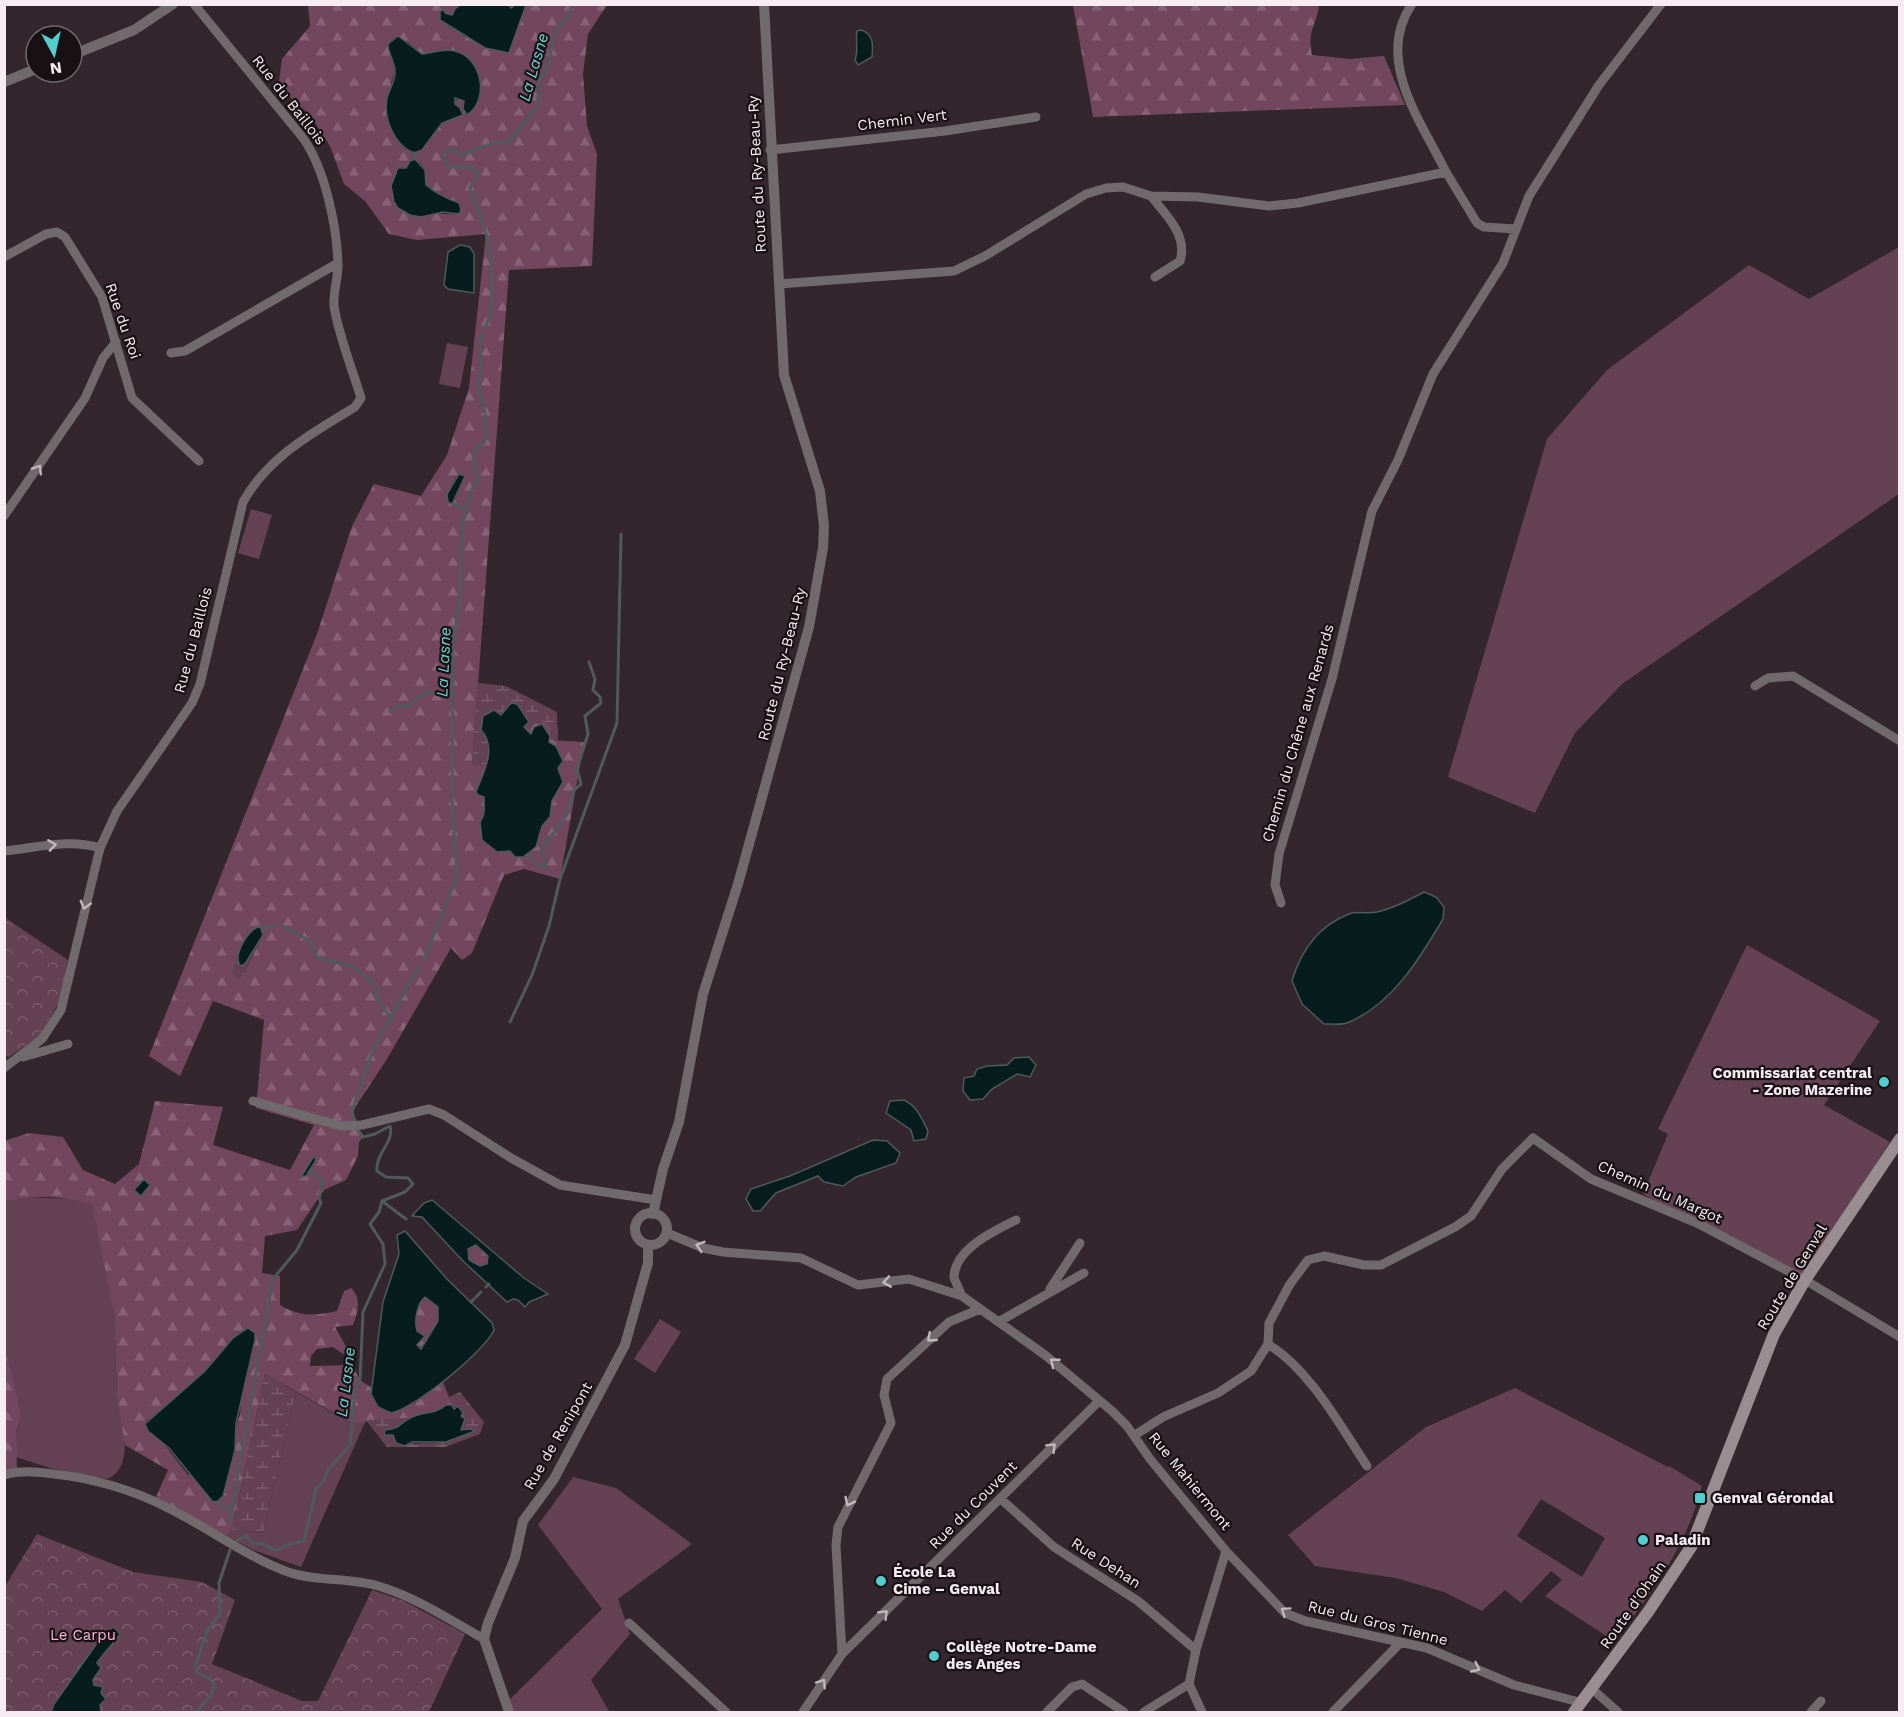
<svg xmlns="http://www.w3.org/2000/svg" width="1904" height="1717" viewBox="0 0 1904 1717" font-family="'Work Sans',sans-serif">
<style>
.grass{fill:#644253;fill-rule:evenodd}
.forest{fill:url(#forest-firs);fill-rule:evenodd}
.wetland{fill:url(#wetland-marsh)}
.park{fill:url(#park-crowns)}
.water{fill:#071c1c;stroke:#4f5a5c;stroke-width:1.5;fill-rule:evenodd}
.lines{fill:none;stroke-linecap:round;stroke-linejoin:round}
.stream{stroke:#4f5a5c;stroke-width:3}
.minor{stroke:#716a6d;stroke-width:9}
.tertiary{stroke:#716a6d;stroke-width:10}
.secondary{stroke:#998d92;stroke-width:12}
.oneway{stroke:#c1b8bc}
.poi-dot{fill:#52cdce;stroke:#181114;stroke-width:2}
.labels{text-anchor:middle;stroke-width:4.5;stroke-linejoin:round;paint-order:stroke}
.street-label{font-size:15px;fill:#f6ecf1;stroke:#181114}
.poi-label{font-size:15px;font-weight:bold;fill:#f6ecf1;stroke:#181114;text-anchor:start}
.park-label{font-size:15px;fill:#feb4d9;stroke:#181114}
.water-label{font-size:16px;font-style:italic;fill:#6dd5d6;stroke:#181114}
</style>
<defs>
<pattern id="forest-firs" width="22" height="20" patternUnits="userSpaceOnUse" patternTransform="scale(1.5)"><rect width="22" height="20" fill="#72465d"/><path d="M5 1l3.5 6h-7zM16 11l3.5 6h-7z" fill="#876175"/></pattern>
<pattern id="wetland-marsh" width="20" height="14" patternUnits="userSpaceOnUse" patternTransform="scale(1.5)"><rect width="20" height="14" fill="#644253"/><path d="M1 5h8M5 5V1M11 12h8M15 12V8" fill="none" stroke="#7b5d6c"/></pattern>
<pattern id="park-crowns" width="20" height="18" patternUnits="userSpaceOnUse" patternTransform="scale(1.5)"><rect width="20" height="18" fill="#644253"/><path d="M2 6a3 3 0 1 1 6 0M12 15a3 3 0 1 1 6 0" fill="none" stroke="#7b5d6c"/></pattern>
</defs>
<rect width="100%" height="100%" fill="#34262d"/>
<path class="grass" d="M1899 247V494L1622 684 1575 733 1535 813 1448 777 1547 439 1607 370 1749 265 1809 299Z
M447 343 468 347 460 388 439 384Z
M251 509 272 515 259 559 238 553Z
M1747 945 1880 1021 1824 1105 1890 1142 1802 1279 1690 1222 1643 1194 1668 1134 1658 1129Z
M20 1197 76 1199 92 1205C101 1241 112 1277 114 1314 116 1340 115 1367 117 1393 119 1417 138 1463 108 1479L50 1468 16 1457V1433L21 1414 15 1384 4 1348V1201Z
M660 1319 681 1332 655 1373 634 1359Z
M1515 1388 1668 1467 1669 1466 1702 1486C1687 1545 1652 1594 1614 1641L1545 1596 1562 1580 1551 1571 1521 1603 1505 1590 1482 1611 1444 1592 1396 1578 1315 1566 1288 1535 1426 1427ZM1541 1499 1605 1538 1582 1577 1517 1536Z
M296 1392 351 1423 366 1420 301 1567 253 1550 227 1536 232 1530 263 1533Z
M573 1477 616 1488 692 1544 618 1599 630 1634 591 1680 609 1711 513 1712 508 1701 602 1609 538 1525Z"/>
<path class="forest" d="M308 5H461L452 15 445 13 444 10V22L449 27 509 52 526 5H607L588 34 583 74 587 126 597 154 592 266 509 270 472 765 533 724 544 721 552 727 551 740 584 742 560 879 524 869 504 875 472 953 462 960 451 948 387 1059 352 1112 357 1129 363 1137 359 1142 358 1156 346 1180 324 1190 297 1230 265 1236 262 1273 280 1276V1305C300 1317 315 1316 337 1311L344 1291 351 1288C362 1298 358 1312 353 1325L335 1327 348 1350 347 1353 343 1354 333 1347 317 1349 311 1356 310 1366 352 1365 360 1380 372 1388 371 1394 391 1413 415 1403 443 1382 452 1405H446L438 1412 409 1418 352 1423 265 1374 232 1530 227 1536 156 1497 168 1470 125 1445 117 1395 114 1312 92 1205C66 1195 32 1195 5 1201L4 1141 29 1133 63 1137 83 1170 115 1184 139 1164 155 1101 223 1107 213 1145 290 1170 314 1125 256 1108 264 1020 213 1001 180 1076 149 1056 317 634 352 526 374 484 421 496 447 455 469 388 486 234 417 240 389 234 365 201 344 184 330 146 310 115 287 95 279 81 282 59 310 26ZM395 37 408 42 422 54 446 51 479 74V96L465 105 462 98 454 101 463 115 442 123 430 138 406 150 396 138 391 83 395 71 388 44ZM420 162 425 170 426 185C435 193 447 199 459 203L461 210 458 214C436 216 416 209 394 202 392 179 390 188 400 167L406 168ZM456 476H465L453 504 447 494ZM263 935 243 975 233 972 240 948ZM248 1328 240 1415C233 1430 236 1448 231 1464L188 1475 146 1421C167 1407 186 1389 204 1372 219 1358 229 1336 248 1328Z
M1073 5H1319C1316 27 1307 30 1312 55L1350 59 1384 56 1405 105 1093 117Z
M476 1245 488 1256 487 1264 480 1266 469 1260 468 1249Z
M425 1297 438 1307V1321L421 1349 417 1345 424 1336 417 1331C414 1321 417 1303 425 1297Z
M4 1348 15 1384 21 1414 16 1433 17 1474 4 1478Z"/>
<path class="wetland" d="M478 683 506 686 557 712 558 740H551L552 727 544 721 533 724 527 731 524 728 529 722 518 705 507 708 500 715 492 710 483 722 481 730C491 741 491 753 485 766L472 765Z
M244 944 238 965 257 945 243 975 238 980 233 972 240 948Z
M265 1374 296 1392 263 1533 232 1530Z
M460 1392 484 1422 480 1434 445 1447H387L366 1420 409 1418 396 1429 385 1430 401 1444 437 1443 464 1431 461 1430 462 1421 458 1406 452 1408 449 1397Z"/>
<path class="park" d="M4 917 68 960 59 1003 38 1037 9 1057 4 1055Z
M37 1534 133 1572 202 1582 235 1600 212 1664 302 1701H318L372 1590 404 1601 465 1634 429 1712H5L4 1588Z"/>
<path class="water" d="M461 4 509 5 511 8 515 5H526L509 53 485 48 440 20V11L444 10 445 13 452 15 455 9Z
M861 30C874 34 873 45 872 57L858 65 855 60C859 50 855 42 857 31Z
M398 36 422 54C431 53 445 48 455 51 482 57 490 100 467 115L463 109 464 101 455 98V104L460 108 463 115 442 123 422 150 414 153C395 146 383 119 387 98 389 90 396 80 395 71 395 62 388 54 388 44Z
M415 159 425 170 426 185C434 192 448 199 459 203L461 210 459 214 443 212 421 217 410 215 398 208 394 202 391 186 398 168H406L410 161Z
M460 245 470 247 474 254V293L448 289 444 285 448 252Z
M459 474 465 476 452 504 448 502 447 494Z
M514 703 518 705 529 722 524 727 531 734 534 727 542 724 550 736 549 742 556 746 563 761 558 768 563 782 552 801 550 817 542 826 536 847 523 857H515L510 851 497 852 482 840 480 822C486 813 484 808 484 797L478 795 476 792C483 773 498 748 481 730L483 716 494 710 501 715 510 704Z
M1424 892 1436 897 1444 907 1443 919C1420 958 1392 1005 1347 1023 1341 1025 1331 1024 1324 1024L1302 1004 1292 981C1301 950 1318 926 1349 914 1358 911 1368 914 1377 912 1394 908 1409 900 1424 892Z
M260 926 263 935 245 964 240 966C233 954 248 930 260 926Z
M1029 1057 1036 1065 1030 1077 1017 1074 992 1089 983 1099 970 1100 963 1091 964 1078 974 1076 977 1069 987 1066 1007 1065 1014 1058Z
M904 1100C917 1106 922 1119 928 1131L926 1139 914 1141 911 1130 886 1113 890 1101Z
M873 1140 887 1141 900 1153 896 1163 856 1177 843 1186 824 1182 818 1176 776 1193 760 1211H753L746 1199 751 1189 790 1176Z
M314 1156 316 1160 306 1176 301 1177Z
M144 1179 150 1185 141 1196 134 1190Z
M432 1200 524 1278 548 1294 529 1302 525 1307 518 1300 513 1299 507 1302 462 1260 422 1217 412 1216 424 1203ZM476 1245 488 1256 487 1264 480 1266 469 1260 468 1249Z
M405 1231 447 1279 492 1323 494 1330C484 1352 415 1408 391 1413L378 1407 371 1394 383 1302 399 1254 397 1235ZM425 1297 438 1307V1321L421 1349 417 1345 425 1336 417 1331C414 1321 417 1303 425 1297Z
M248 1328 255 1333V1340L236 1423 235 1450 223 1496 217 1502 212 1501 169 1448 148 1431 145 1424 205 1371 233 1338Z
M446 1405H452L454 1409 458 1406 463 1413 461 1416 465 1419 461 1430 471 1429 475 1431 446 1442H412L405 1446 396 1443 393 1435H384L385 1430C402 1428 398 1424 410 1418 423 1411 435 1415 446 1405Z
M113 1627 120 1634C113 1645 103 1653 97 1663L101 1668 93 1680 94 1685 103 1687 101 1693 106 1699 100 1705 101 1712H51L54 1704 102 1636Z"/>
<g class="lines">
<path class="stream" d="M414 153 415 159
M485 327C495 311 492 266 489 247 486 228 476 207 470 188L478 173 473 167H448L443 153 450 149 461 155C477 150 491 140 508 143L537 107 540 79 547 70 556 29 570 15 571 4
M453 504 466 509
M390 712 396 706 406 707 427 692 452 694
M527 855 539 866H546L542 849 567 814 574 790 581 784 577 769 588 734 585 716 601 703 600 697 593 690 595 679 589 662
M283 926 310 941 317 958 352 966 373 983 377 989V999L392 1019
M262 928 278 925
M424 960 457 876 452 802 453 642 459 608 463 522 471 491 478 480 473 460 475 449 483 444 486 439 485 414 478 383 481 371 480 344 483 331
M510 1022 532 975 549 926 560 879 617 723 621 534
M355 1121 352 1112 374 1047 418 968
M382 1201 406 1219
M486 1287 489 1284
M476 1297 481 1292
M471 1302 474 1299
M217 1502 222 1508 230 1507
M229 1523 273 1279 297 1250 321 1203 319 1198 323 1182 311 1170
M237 1541 246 1535 252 1543 264 1544 276 1551 287 1545 304 1541 316 1489 323 1482 328 1470 350 1445 355 1391 360 1380 363 1312 385 1264 383 1244 370 1224 379 1212 382 1201 405 1192 413 1184 408 1178 386 1177 377 1171C375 1154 395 1141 390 1126L375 1134 363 1137 357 1129
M196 1712 212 1694 214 1684 209 1678 198 1673 195 1667 207 1631 220 1614 219 1583 230 1550"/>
<path class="minor" d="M1412 4C1374 60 1421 121 1446 172
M770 150 945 131 1036 117
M1151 196 1198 197 1269 206 1298 203 1446 172 1477 223 1484 227 1516 229
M4 257 46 234 57 232 65 237 102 297 132 398 199 461
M779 284 954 271 985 256 1086 194 1106 188 1123 187 1151 196C1166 215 1188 235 1180 261L1155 277
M171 353 185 351 338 263
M4 516 85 398 103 358 116 342
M1755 686 1768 678 1793 676 1900 741
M4 851C36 848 69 838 100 848
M1281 903 1275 885 1279 854 1332 679 1372 511 1398 460 1433 374 1503 263 1529 196 1599 85 1661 4
M23 1057 68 1044
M4 1068 42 1039 61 1010 100 848 117 811 192 703 200 684 243 502C268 457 312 433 355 407L361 398C352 368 339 337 334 306 333 291 338 279 338 265 337 226 325 169 303 138L194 4
M253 1101 341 1126 362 1125 429 1109 444 1115 511 1158 560 1185 656 1200
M667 1233 703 1248 723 1252 801 1258 858 1285 909 1279 962 1296 1045 1355 1112 1411 1127 1426 1150 1459 1226 1551 1285 1613 1305 1621 1427 1648 1514 1685 1579 1702
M1050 1289 1080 1243
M962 1296 954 1278C954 1249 994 1231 1016 1220
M1000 1321 1084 1273
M1268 1344C1311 1371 1339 1424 1367 1466
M1135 1435 1163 1417 1218 1393 1251 1371 1268 1344 1269 1323 1290 1284 1308 1260 1324 1256 1364 1265H1381L1455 1227 1471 1216 1502 1169 1533 1138 1591 1179 1697 1223 1805 1280 1900 1337
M4 1475C21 1470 37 1472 54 1474 92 1478 134 1490 168 1508 209 1528 245 1556 288 1572 317 1582 349 1577 378 1586 416 1597 450 1620 484 1639
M1001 1499 1054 1547 1138 1601 1196 1650
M629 1623 726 1712
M842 1654 1099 1401
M1591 1688 1618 1712
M803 1712 842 1654 836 1545 838 1527 891 1423 884 1395 887 1379 949 1322 980 1309
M1047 1712 1072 1687 1082 1684 1124 1712
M1144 1712 1189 1684
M1202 1712 1189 1684 1196 1650 1226 1551
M1333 1712 1401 1642
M1811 1712 1821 1701"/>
<path class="tertiary" d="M72 55 134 30 173 4
M4 82 36 69
M635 1229a16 16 0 1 1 32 0a16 16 0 1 1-32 0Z
M653 1214 663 1169 679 1122 703 994 738 884 809 627 823 548 824 526 820 491 784 375 764 4
M509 1712 484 1639 488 1623 515 1558 523 1521 554 1479 625 1345 648 1263V1245"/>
<path class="secondary" d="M1574 1712 1648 1612 1691 1547 1774 1334 1805 1280 1900 1139"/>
</g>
<defs><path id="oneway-chevron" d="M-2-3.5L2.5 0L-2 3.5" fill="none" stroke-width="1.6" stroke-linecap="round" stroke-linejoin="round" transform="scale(1.5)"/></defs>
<g class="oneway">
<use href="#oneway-chevron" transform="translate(38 469) rotate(-57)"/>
<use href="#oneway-chevron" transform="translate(52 845) rotate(-8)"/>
<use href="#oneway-chevron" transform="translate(85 905) rotate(105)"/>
<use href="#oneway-chevron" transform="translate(700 1246) rotate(-163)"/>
<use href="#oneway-chevron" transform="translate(887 1282) rotate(170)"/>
<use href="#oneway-chevron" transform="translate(931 1338) rotate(139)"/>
<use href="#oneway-chevron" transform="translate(1054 1362) rotate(-141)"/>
<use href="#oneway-chevron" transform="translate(1052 1447) rotate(-45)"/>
<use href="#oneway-chevron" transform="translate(849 1502) rotate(116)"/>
<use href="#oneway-chevron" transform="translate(1285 1611) rotate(-145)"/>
<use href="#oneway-chevron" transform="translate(884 1614) rotate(-45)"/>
<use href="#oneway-chevron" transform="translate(1476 1668) rotate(25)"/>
<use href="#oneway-chevron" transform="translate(822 1683) rotate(-56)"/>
</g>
<g class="poi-dot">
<circle cx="1884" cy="1082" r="6"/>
<rect x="1694" y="1492" width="12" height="12" rx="3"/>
<circle cx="1643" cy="1540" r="6"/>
<circle cx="881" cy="1581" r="6"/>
<circle cx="934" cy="1656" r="6"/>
</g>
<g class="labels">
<g class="street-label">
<text transform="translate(289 100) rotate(52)" y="5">Rue du Baillois</text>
<text transform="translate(902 120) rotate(-7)" y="5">Chemin Vert</text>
<text transform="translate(757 174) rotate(-93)" y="5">Route du Ry-Beau-Ry</text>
<text transform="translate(123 321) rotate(71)" y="5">Rue du Roi</text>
<text transform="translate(193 640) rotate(-75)" y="5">Rue du Baillois</text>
<text transform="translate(782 664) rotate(-76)" y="5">Route du Ry-Beau-Ry</text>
<text transform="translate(1298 733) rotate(-74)" y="5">Chemin du Chêne aux Renards</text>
<text transform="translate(1660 1192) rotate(24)" y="5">Chemin du Margot</text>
<text transform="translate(1792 1277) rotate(-59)" y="5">Route de Genval</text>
<text transform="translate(558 1436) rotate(-60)" y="5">Rue de Renipont</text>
<text transform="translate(1190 1481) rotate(51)" y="5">Rue Mahiermont</text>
<text transform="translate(973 1505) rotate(-45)" y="5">Rue du Couvent</text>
<text transform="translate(1106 1563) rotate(33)" y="5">Rue Dehan</text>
<text transform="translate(1633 1605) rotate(-55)" y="5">Route d'Ohain</text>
<text transform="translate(1378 1623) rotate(14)" y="5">Rue du Gros Tienne</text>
</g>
<g class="poi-label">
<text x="1872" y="1078" text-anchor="end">Commissariat central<tspan x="1872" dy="17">- Zone Mazerine</tspan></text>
<text x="1712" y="1503">Genval Gérondal</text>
<text x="1655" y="1545">Paladin</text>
<text x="893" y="1577">École La<tspan x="893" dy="17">Cime – Genval</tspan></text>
<text x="946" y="1652">Collège Notre-Dame<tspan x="946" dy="17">des Anges</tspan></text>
</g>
<g class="park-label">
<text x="83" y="1640">Le Carpu</text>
</g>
<g class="water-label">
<text transform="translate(533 67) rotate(-74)" y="6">La Lasne</text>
<text transform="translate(443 662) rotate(-87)" y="6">La Lasne</text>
<text transform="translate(345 1382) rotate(-83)" y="6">La Lasne</text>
</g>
</g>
<rect width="1904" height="1717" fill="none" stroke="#f6ecf1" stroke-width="12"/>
<g transform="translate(54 54) rotate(172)"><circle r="28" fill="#181114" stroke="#71696c" stroke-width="1.5"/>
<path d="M0-4.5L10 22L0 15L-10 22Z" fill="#52cdce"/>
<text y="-9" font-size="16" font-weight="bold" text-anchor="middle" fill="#f6ecf1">N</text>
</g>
</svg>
